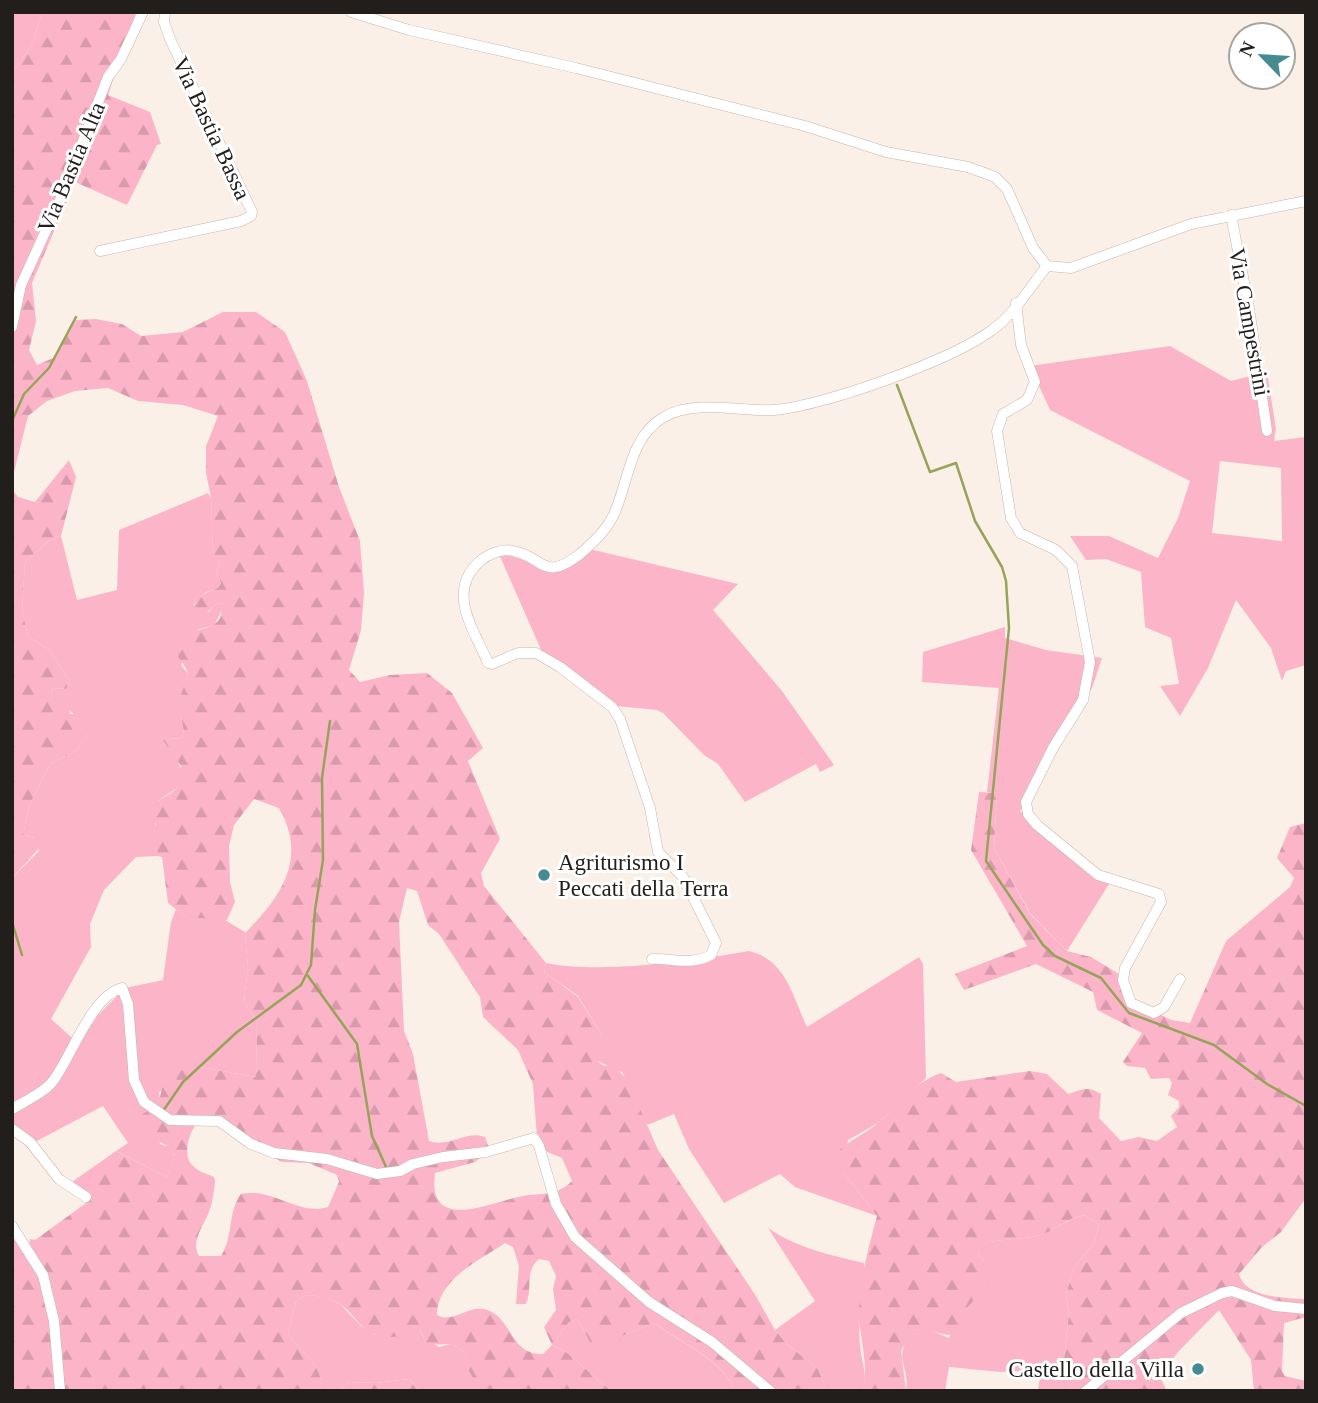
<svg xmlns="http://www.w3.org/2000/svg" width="1318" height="1403" viewBox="0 0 1318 1403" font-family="Georgia,serif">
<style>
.green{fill:#fcb4c9;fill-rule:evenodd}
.forest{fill:url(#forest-firs);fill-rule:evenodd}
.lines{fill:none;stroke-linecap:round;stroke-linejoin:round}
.stream{stroke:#97a359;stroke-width:2.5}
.minor-casing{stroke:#c1b7af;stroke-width:11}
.minor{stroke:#fff;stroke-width:10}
.poi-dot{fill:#448b92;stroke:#fff;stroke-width:2.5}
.labels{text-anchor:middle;stroke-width:6;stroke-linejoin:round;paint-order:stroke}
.street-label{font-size:23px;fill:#211e1b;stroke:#fff}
.poi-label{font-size:23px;fill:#211e1b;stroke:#fff;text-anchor:start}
</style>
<defs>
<pattern id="forest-firs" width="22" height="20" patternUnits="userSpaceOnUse" patternTransform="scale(1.75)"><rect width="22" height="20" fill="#fcb4c9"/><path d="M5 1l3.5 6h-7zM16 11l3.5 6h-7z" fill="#d89aac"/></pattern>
</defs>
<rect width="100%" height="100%" fill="#fbf0e8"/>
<path class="green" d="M12 12H42L33 43 12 73Z
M1170 346 1231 381 1267 372 1276 429 1274 441 1306 437V665L1286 671 1282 681 1271 648 1236 600 1208 668 1180 716 1160 686 1179 684 1171 638 1145 627 1141 572 1106 559 1086 560 1070 536H1109L1158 558 1178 518 1190 481 1050 410 1030 366ZM1220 461 1281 468 1282 541 1212 533Z
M208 493 211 499 213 553 220 563 216 572 221 583 218 588 206 592 193 605 208 613 216 604 222 603 223 609 214 625 197 630 181 665 188 674 181 715 184 733 181 738 169 739 182 772 177 788 158 801 154 819 160 845 157 856 136 857 104 890 90 924 91 947 51 1019 79 1044 98 1015 125 988 163 980 171 922 176 909 186 917H220L245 932 248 968 244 1002 257 1022 256 1077 199 1067 159 1092 160 1101 155 1109 160 1144 170 1147 175 1156 167 1177 116 1151 128 1143 103 1106 35 1142 12 1127V878L39 851 34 838 23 834 30 804 50 764 76 751 87 735 80 726 79 719 51 694 53 688 66 689 70 682 49 650 28 636 22 610 25 562 49 541 61 536 77 600 117 590 119 530Z
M585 548 738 584 713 610 782 691 834 765 820 772 816 764 745 802 718 764 704 755 663 713 657 710 616 706 542 652 498 552 555 570Z
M1005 627V638L1046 650 1102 658 1092 688 1020 811 1109 884 1067 951 1030 913 994 848 997 793 987 792 999 688 922 682 923 652Z
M749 951C786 960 792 995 807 1027L919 957 923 964 926 1078 878 1123 848 1140 844 1173 877 1216 795 1187 780 1174 724 1203 689 1149 674 1114 647 1125 622 1072 595 1060 602 1035 578 996 544 972 546 963C601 974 692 961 749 951Z
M1085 1215 1099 1225 1094 1243 1074 1267 1066 1294 1069 1314 1064 1359 1071 1391H1038L1041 1370 1000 1372 949 1367 945 1391H906C910 1361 891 1362 913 1330L927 1329 949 1338 985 1262 978 1253 980 1245C999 1237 1020 1241 1040 1235 1056 1230 1067 1219 1085 1215Z
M768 1228C797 1248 830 1255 864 1263 865 1293 856 1322 861 1353 863 1367 868 1377 862 1391H827L818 1369 787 1344 775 1330 815 1301Z
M305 1295 327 1297 341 1305 361 1326 375 1335 420 1329 424 1339 439 1347 451 1344 466 1353 468 1369 477 1383C463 1395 438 1391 421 1391L409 1379 376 1383 349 1382 339 1391H322C322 1361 301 1354 288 1334L296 1301Z
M577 1319 586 1335 622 1336 654 1323C675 1339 729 1364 734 1391H611L566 1352 552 1345 569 1322Z"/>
<path class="forest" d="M42 12H136L108 95 150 112 161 144 157 145 127 205 75 182 32 283 36 321 29 350 37 365 53 358 76 320 96 319 122 324 141 336 183 332 223 312H256L285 332 307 381 339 487 360 541 364 593 361 630 349 670 360 682 390 675 427 673 452 693 483 748 468 761 500 839 481 873 484 886 546 963 544 972 578 997 602 1035 596 1060 602 1065 616 1067 629 1083 658 1150 756 1296 775 1330 787 1344 818 1369 827 1391H734C729 1364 676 1339 654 1323L622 1336 618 1344 605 1350 593 1347 577 1319 569 1322 552 1345 566 1352 611 1391H453L476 1383C468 1368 467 1372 466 1353L451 1344 427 1345 420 1329C402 1339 374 1342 360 1324 353 1317 349 1310 341 1305 330 1297 318 1296 305 1295L296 1301 288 1334C301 1354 322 1361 322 1391H12V1226L29 1245 30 1239 35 1240 89 1201 69 1184 116 1151 167 1177 175 1155 169 1147 139 1130 138 1119 144 1113 155 1109C162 1097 160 1087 169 1073L199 1067 256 1077 257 1022 244 1002 248 968 245 933C281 897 308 859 279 808L254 799 234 825 229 846 230 882 235 902 227 920 186 917 168 903 162 857 157 856 159 844 152 836 156 824 149 816C153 798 167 799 177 788L181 766 163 740 181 738 184 733 181 715 176 710 188 674C180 651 169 662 185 633 202 628 225 629 222 603L216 604 203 617 192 618C191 601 204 592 218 588L221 583 216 572 220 563 213 557 211 499 206 472V446L218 416 183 405 138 401 108 388 75 391 47 401 28 416 12 480V73L33 43ZM407 888 417 891 428 925 439 934 480 997 483 1017 518 1050 533 1084 537 1138 545 1151 562 1158 572 1181C555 1198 539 1192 518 1197 487 1204 427 1232 435 1173L475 1162 490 1151 485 1137C466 1130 450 1148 429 1141L413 1054 404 1031 399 922ZM196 1125 217 1126 282 1162 309 1163 337 1175 339 1182 328 1207C298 1216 273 1187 241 1194 227 1213 234 1236 221 1256H199C190 1240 205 1225 210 1209 213 1200 214 1191 215 1181L214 1177C207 1174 197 1171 192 1165 183 1156 188 1134 196 1125ZM505 1243 513 1247 519 1266 516 1304H526C533 1289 524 1272 539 1259L549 1261 556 1276 553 1289 556 1310 544 1327 552 1345 543 1354C511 1355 513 1322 490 1311 469 1302 455 1325 437 1315 438 1278 479 1261 505 1243Z
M69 460 76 477 61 536 49 541 25 562 22 610 28 636 49 650 70 682 66 689 53 688 51 694 69 702 70 714H76L87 735 76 751 50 764 30 804 23 834 39 840 42 845 12 878V489L18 497 35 502Z
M979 792 997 793 994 848 1030 914 1067 951 1091 957 1119 974 1128 998 1171 1020 1190 1023 1226 941 1290 887 1294 878 1277 858 1290 827 1306 823V1198L1281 1232 1262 1247 1239 1274C1245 1298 1286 1298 1306 1299V1317L1284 1323 1282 1371 1285 1376 1306 1381V1391H1254L1251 1360 1219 1310 1178 1352 1160 1377 1167 1391H1071L1064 1359 1069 1314 1066 1294 1074 1267 1094 1243 1099 1225 1085 1215C1065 1219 1057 1230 1040 1235 1020 1241 999 1237 981 1245L978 1253 985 1262 988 1284 964 1311 968 1323 964 1334C945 1339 933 1328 913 1330L901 1351 906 1391H862C870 1371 860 1339 859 1316 859 1282 868 1249 877 1216L844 1173 835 1155C849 1139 863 1136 878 1123 899 1105 914 1082 941 1073L956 1082 1030 1071 1047 1074 1068 1094C1081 1090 1088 1085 1101 1094L1099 1118 1121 1141 1139 1137 1157 1141 1177 1127 1171 1116 1179 1107V1101L1168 1095 1172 1083 1169 1078 1151 1079 1145 1068 1127 1066 1123 1062 1142 1033 1097 1010 1093 992 1036 964 964 990 955 974 1027 946 971 850Z
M409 1379 421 1391H339L349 1382 376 1383Z"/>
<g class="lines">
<path class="stream" d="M897 385 930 472 956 463 975 521 1002 567 1006 581 1009 628 986 861 1043 945 1055 956 1101 978 1129 1013 1214 1045 1267 1084 1306 1106
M12 421 24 394 49 368 76 317
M12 922 22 955
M308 976 357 1044 372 1136 387 1169
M163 1111 183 1082 237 1032 301 985 311 965 315 910 323 860 322 778 330 721"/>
<defs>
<path id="minor" d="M351 12 409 30 576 68 805 126 886 152 968 167 995 177 1007 189 1033 248 1047 266
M1231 215 1249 308 1267 431
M100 251 241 221 251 216 252 212 170 39 164 22 165 12
M1047 266 1071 268 1191 224 1306 201
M1016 303 1021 345 1035 382 1027 400 1003 414 997 431 1011 518 1020 533 1056 550 1072 566 1090 662 1083 700 1053 748 1026 802 1028 814 1037 825 1098 875 1159 894 1161 902 1125 968 1123 980 1131 1003 1154 1013 1164 1007 1180 979
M12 327 21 285 60 200 108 77 121 59 143 12
M652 959C673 958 690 966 711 955L716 943 683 877 658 852 650 808 620 719 612 707 560 667 536 653H518L492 664 488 663C474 629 446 593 479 562 488 554 502 548 513 551 545 557 542 583 580 554 593 543 607 530 614 514 629 482 629 437 664 417 695 399 740 412 774 410 824 406 952 360 992 330 1014 315 1030 287 1047 266
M12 1109C25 1101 44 1093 53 1081 71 1058 91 996 122 988L128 1004 134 1080 144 1102 170 1120 219 1121 251 1144 274 1153 327 1159 377 1174 400 1171 413 1164 443 1157 486 1152 534 1138 539 1146 556 1204 575 1237 649 1302 712 1342 770 1391
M12 1129 30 1142 59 1179 86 1197
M12 1226 43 1275 54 1321 60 1391
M1086 1391 1181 1313 1222 1293 1232 1291 1275 1306 1306 1309"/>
</defs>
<use href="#minor" class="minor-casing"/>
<use href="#minor" class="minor"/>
</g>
<g class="poi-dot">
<circle cx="544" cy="875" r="7"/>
<circle cx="1198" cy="1369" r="7"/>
</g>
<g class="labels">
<g class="street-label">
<text transform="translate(212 128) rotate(65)" y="8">Via Bastia Bassa</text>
<text transform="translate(71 167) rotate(-67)" y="8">Via Bastia Alta</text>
<text transform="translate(1250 322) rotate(80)" y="8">Via Campestrini</text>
</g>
<g class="poi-label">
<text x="558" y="870">Agriturismo I<tspan x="558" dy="26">Peccati della Terra</tspan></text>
<text x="1184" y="1377" text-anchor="end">Castello della Villa</text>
</g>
</g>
<rect width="1318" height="1403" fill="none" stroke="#211e1b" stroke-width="28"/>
<g transform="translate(1262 56) rotate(295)"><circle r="33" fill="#ffffff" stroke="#a6a5a4" stroke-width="2"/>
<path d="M0-5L12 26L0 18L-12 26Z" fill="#448b92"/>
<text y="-10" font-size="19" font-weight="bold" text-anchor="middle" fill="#211e1b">N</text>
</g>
</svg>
